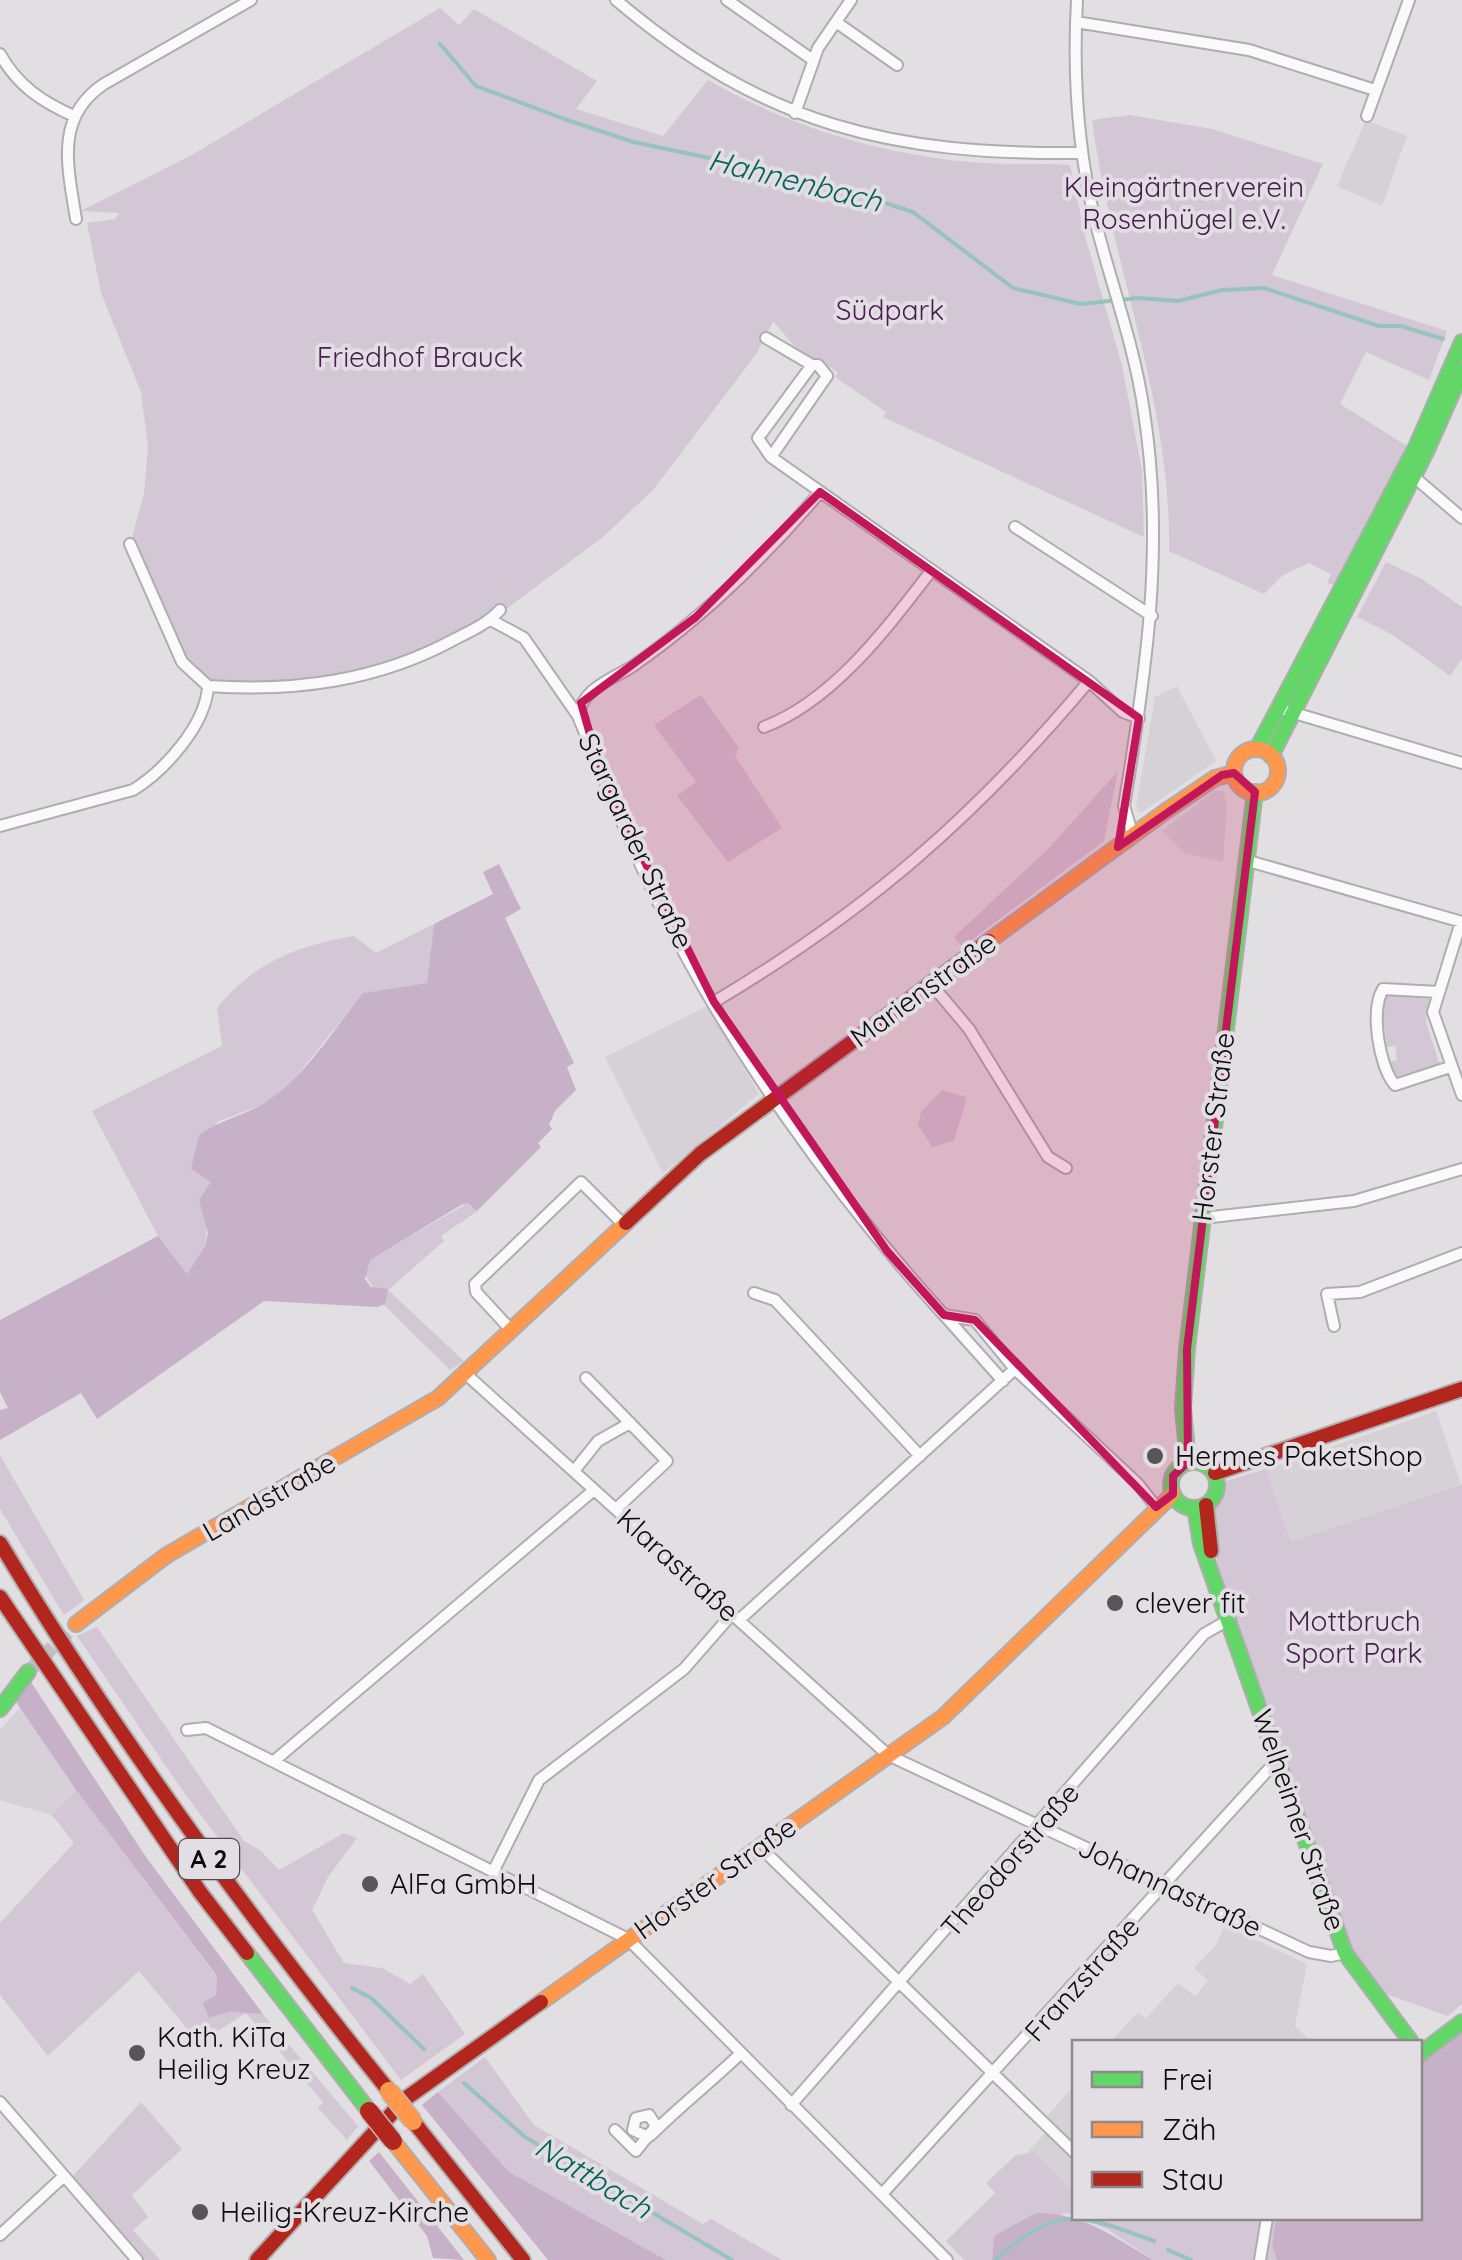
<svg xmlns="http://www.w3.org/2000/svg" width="1462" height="2260" viewBox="0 0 1462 2260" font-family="Quicksand,sans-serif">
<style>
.built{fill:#d6d0d7}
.green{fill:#d3c6d5}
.forest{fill:#c6b1c8}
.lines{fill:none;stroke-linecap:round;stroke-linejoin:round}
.stream{stroke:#96c3be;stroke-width:4}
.secondary-tunnel{stroke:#c1bfc2;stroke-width:14;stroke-dasharray:14 7;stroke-linecap:butt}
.street-casing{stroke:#afadaf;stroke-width:14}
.fast-casing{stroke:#afadaf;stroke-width:18}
.slow-casing{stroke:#afadaf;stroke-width:18}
.jam-casing{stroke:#afadaf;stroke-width:18}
.street{stroke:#fafafb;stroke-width:10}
.fast{stroke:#63d668;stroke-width:14}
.slow{stroke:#ff974d;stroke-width:14}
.jam{stroke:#b3261e;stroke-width:14}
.slow-bridge-casing{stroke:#bbbabb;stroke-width:21;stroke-linecap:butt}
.jam-bridge-casing{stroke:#bbbabb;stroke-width:21;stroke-linecap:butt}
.slow-bridge{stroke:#ff974d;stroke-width:18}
.jam-bridge{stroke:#b3261e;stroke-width:18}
.marked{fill:#c2185b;fill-opacity:0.2;stroke:#c2185b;stroke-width:8;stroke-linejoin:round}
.poi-dot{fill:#575558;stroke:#e2dee3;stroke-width:4}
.labels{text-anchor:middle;stroke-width:8;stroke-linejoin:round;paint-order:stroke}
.shield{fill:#e2dee3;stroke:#4c4a4d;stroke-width:2.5}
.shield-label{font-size:25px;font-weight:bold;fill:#0c0b0d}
.park-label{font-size:28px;fill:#491d4f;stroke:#e2dee3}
.street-label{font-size:28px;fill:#0c0b0d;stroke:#e2dee3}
.poi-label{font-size:28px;fill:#0c0b0d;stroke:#e2dee3;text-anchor:start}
.water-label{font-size:30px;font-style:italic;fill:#02635b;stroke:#e2dee3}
</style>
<rect width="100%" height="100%" fill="#e1dfe2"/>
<path class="built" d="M1366 120 1407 136 1382 206 1337 186Z
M1177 686 1216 761 1141 813 1136 807 1155 697Z
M1214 791H1224L1227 806 1223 862 1184 853 1162 831Z
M707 1006 759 1094 663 1173 605 1057Z
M1436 1411 1461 1484 1291 1542 1266 1469Z
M20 1708 76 1790 52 1815 0 1800V1730Z
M1224 1925 1307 1964 1295 2026 1312 2042 1111 2041 1138 2012 1146 2018 1178 1983 1195 1996 1208 1981 1194 1968 1217 1944Z
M1074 2086V2192L1037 2152 1026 2154 1054 2123 1047 2116Z"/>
<path class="green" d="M440 8 459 25 474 9 597 81 576 109 663 136 708 80C790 127 877 153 970 162 1004 165 1037 163 1070 165L1086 240 1122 365 1142 471 1144 537 883 417 886 412 835 377 838 372 796 348 773 321 757 353 653 490 603 537 491 620 376 674 222 687 193 676 130 544 144 494 148 447 141 392 101 293 87 223 116 219 119 213 81 211 190 156Z
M1130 115 1212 129 1323 164 1272 275 1447 331 1429 380 1366 352 1340 404 1407 446 1335 585 1327 583 1331 574 1309 563 1283 575 1264 594 1169 551C1172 403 1111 265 1092 120Z
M1386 562 1422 579 1462 607V659L1450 676 1393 635 1357 617Z
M701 695 739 748 735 756 782 828 728 862 677 796 696 782 654 725Z
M1118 771 1104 841 962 947 954 937 1050 847Z
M434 924 427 983 363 993 288 1087 264 1104 217 1122 205 1246 187 1274 158 1236 92 1111 222 1046 217 1008C253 963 298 945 354 936L376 953Z
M1386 995 1429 999 1426 1022 1440 1066 1394 1077 1389 1062 1397 1060 1395 1046 1387 1047 1382 1010Z
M942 1090 967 1097 954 1141 932 1147 918 1125 921 1112Z
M468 1203 477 1211 441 1236 444 1241 388 1290 464 1361 450 1370 384 1305 364 1273 369 1260Z
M0 1455 84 1600 64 1615 0 1509Z
M1266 1469 1291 1542 1462 1484V2004L1448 2016 1372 1989 1346 1952 1220 1578 1209 1509 1219 1499 1223 1482Z
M97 1627 244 1841 260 1850 279 1870 344 1833 357 1838 328 1877 312 1910 344 1963 382 1968 410 1984 423 1974 465 2034 401 2080 185 1794 77 1636Z
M76 1790 217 1977 216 1995 228 2012 263 2014 358 2126 347 2140 318 2108 323 2102 246 2013 199 2043 139 1971 48 2056 0 1995V1923L74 1843 52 1815Z
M485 2057 534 2125 703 2224 711 2219 782 2260H666L509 2172 438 2092Z
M141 2102 182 2149 132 2195 148 2217 133 2230 160 2260H145L73 2176Z
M1036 2152 1074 2192V2216L1067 2213 994 2236 992 2260H964L946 2241 995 2193 986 2183 1016 2155Z
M1078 2218H1276L1272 2246 1277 2260H1153L1107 2229Z"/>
<path class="forest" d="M499 864 521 909 505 918 574 1063 567 1067 576 1090 555 1111 549 1125 552 1129 538 1143 541 1147 477 1211 468 1203 461 1205 370 1260 365 1279 371 1287 388 1289 385 1304 377 1307 264 1301 97 1419 81 1393 0 1440V1410L8 1408 0 1392V1320L158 1236 187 1274 205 1246 208 1233 199 1200 211 1182 191 1169 199 1135C221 1119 248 1115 269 1100 307 1074 334 1029 363 993L427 983 434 924 493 894 483 872Z
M29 1679 146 1857 263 2014 228 2012 209 2018 203 2003 216 1995 217 1976 76 1790 14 1699Z
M1462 2025V2260H1277L1272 2246 1276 2218H1420V2058Z
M438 2092 509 2172 666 2260H548L422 2105Z
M379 2152 464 2260 433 2258 427 2236 369 2161Z
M1036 2213C1084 2213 1112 2236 1153 2260H992L994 2236Z"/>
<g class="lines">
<path class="stream" d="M440 44 476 86 567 120 633 142 815 180 913 212 1013 288 1081 304 1138 298 1178 301 1222 290 1264 288 1379 326H1401L1443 339
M352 1988 371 1998 424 2049
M464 2083 525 2137 732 2260
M1168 2250 1191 2260
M995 2260C1059 2204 1078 2213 1154 2241"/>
<path class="secondary-tunnel" d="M28 1672 76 1624"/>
<defs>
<path id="street" d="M616 0C765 126 891 155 1082 153
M727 0 813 60
M1077 0C1073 74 1077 147 1095 220 1111 284 1135 347 1144 412 1165 546 1146 673 1124 806L1133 836
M836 22 897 65
M1076 22 1249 50 1375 90
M0 54C17 85 42 102 74 116
M795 113 818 48 851 0
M1367 116 1409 0
M76 219C68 168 54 117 104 84L251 0
M766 338 812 365
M812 365H818L827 376 771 457 758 438Z
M771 457 1089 681 1123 712 1139 718
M1413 476 1462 518
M820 492C765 557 703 617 633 666 611 680 583 688 578 716 604 779 629 843 659 904 730 1049 836 1196 944 1315L975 1320 1015 1369 1138 1484 1156 1507
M1015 527 1152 616
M130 544 182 662 208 686C295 692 378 681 455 639 471 631 487 624 500 610
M491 620 524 638 578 716
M1281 709 1462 763
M764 727C833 701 887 628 931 571
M0 826 133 790C164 771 206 725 208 686
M1245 860 1462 922
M1461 922 1433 1012 1462 1095
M932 985 969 1029 1048 1157 1066 1168
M1439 992 1383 989C1370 1010 1379 1067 1395 1085L1450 1067
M714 1002C867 911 975 817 1089 681
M1203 1218 1354 1201 1462 1169
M754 1293 775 1300 920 1456
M945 1316 1003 1381
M1334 1326 1327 1294 1360 1292 1462 1253
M512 1331 476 1292 475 1284 581 1182 623 1224
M467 1375 888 1755 1309 1952 1331 1956 1345 1953
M586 1378 630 1423
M574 1471 598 1441 630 1423 667 1461 616 1509
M739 1620 1015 1369
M187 1730 206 1728 628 1939 947 2260
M274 1761 594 1490
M759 1846 1074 2152
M493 1872 539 1780 684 1669 732 1614
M0 2102 137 2260
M791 2105 1204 1634 1230 1619
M615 2130 636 2151 656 2126 649 2115 636 2118 633 2130 648 2137 652 2134C680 2106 711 2082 740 2054
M882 2194 1278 1759
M0 2235 64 2176
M1260 2260 1267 2218"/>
<path id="fast" d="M1257 749 1416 447 1462 342
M1271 756 1426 452 1462 371
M1171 1485a23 23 0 1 1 46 0a23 23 0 1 1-46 0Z
M1188 1462 1183 1408 1187 1349 1255 792
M1195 1508 1201 1544 1345 1953 1411 2042
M0 1709 28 1672
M247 1953 369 2111
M1420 2054 1462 2022"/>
<path id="slow" d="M1234 771a22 22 0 1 1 44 0a22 22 0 1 1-44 0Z
M989 941 1166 811 1215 778 1234 773
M76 1624 167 1555 438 1398 626 1223
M541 2002 943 1717 1173 1494
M393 2141 488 2260"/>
<path id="jam" d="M626 1223 700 1154 989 941
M1215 1473 1462 1389
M1206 1505 1211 1551
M0 1543C116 1736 248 1916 389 2091
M0 1597 200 1892 247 1953
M413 2121 523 2260
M257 2260 405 2099 541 2002"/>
</defs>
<use href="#street" class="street-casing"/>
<use href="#fast" class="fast-casing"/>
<use href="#slow" class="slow-casing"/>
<use href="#jam" class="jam-casing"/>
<use href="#street" class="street"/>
<use href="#fast" class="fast"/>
<use href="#slow" class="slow"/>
<use href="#jam" class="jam"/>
<defs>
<path id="slow-bridge" d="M389 2091 413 2121"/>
<path id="jam-bridge" d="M369 2111 393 2141"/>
</defs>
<use href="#slow-bridge" class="slow-bridge-casing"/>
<use href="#jam-bridge" class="jam-bridge-casing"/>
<use href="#slow-bridge" class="slow-bridge"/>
<use href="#jam-bridge" class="jam-bridge"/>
</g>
<path class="marked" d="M820 492 1139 718 1118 847 1222 775 1234 773 1255 792 1187 1349 1188 1462 1173 1476V1494L1156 1507 975 1320 944 1315 887 1251 714 1002 601 773 581 703 696 617Z"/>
<g class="poi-dot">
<circle cx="1155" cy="1456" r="10"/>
<circle cx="1115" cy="1603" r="10"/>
<circle cx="370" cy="1884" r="10"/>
<circle cx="137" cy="2053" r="10"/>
<circle cx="200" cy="2212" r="10"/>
</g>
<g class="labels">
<rect class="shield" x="179" y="1839" width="60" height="40" rx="8"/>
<g class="shield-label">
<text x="209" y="1868">A 2</text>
</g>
<g class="park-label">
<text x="1184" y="197">Kleingärtnerverein<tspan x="1184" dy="32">Rosenhügel e.V.</tspan></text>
<text x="890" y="320">Südpark</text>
<text x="420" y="367">Friedhof Brauck</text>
<text x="1354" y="1631">Mottbruch<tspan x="1354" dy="32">Sport Park</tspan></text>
</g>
<g class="street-label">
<text transform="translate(636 841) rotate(65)" y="10">Stargarder Straße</text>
<text transform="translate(923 990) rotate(-36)" y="10">Marienstraße</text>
<text transform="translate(1213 1127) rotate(-83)" y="10">Horster Straße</text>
<text transform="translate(269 1497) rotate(-30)" y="10">Landstraße</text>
<text transform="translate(678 1565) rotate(42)" y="10">Klarastraße</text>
<text transform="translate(1299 1820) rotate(71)" y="10">Welheimer Straße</text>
<text transform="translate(1010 1860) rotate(-49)" y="10">Theodorstraße</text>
<text transform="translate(715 1878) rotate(-35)" y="10">Horster Straße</text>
<text transform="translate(1170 1887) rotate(25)" y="10">Johannastraße</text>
<text transform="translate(1082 1979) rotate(-48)" y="10">Franzstraße</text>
</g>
<g class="poi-label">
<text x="1175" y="1466">Hermes PaketShop</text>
<text x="1135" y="1613">clever fit</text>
<text x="390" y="1894">AlFa GmbH</text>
<text x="157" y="2047">Kath. KiTa<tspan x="157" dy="32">Heilig Kreuz</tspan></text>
<text x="220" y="2222">Heilig-Kreuz-Kirche</text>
</g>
<g class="water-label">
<text transform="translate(795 181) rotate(14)" y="10">Hahnenbach</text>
<text transform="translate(593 2178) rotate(31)" y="10">Nattbach</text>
</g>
</g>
<rect x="1072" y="2040" width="350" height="180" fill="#e2dee3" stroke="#8c8a8d" stroke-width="2.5"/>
<rect x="1092" y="2072" width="50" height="15" fill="#63d668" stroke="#8c8a8d" stroke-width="2.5"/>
<text x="1162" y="2090" font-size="30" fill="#0c0b0d">Frei</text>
<rect x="1092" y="2122" width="50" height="15" fill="#ff974d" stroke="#8c8a8d" stroke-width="2.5"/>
<text x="1162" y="2140" font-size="30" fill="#0c0b0d">Zäh</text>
<rect x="1092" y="2172" width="50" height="15" fill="#b3261e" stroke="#8c8a8d" stroke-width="2.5"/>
<text x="1162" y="2190" font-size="30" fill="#0c0b0d">Stau</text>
</svg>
